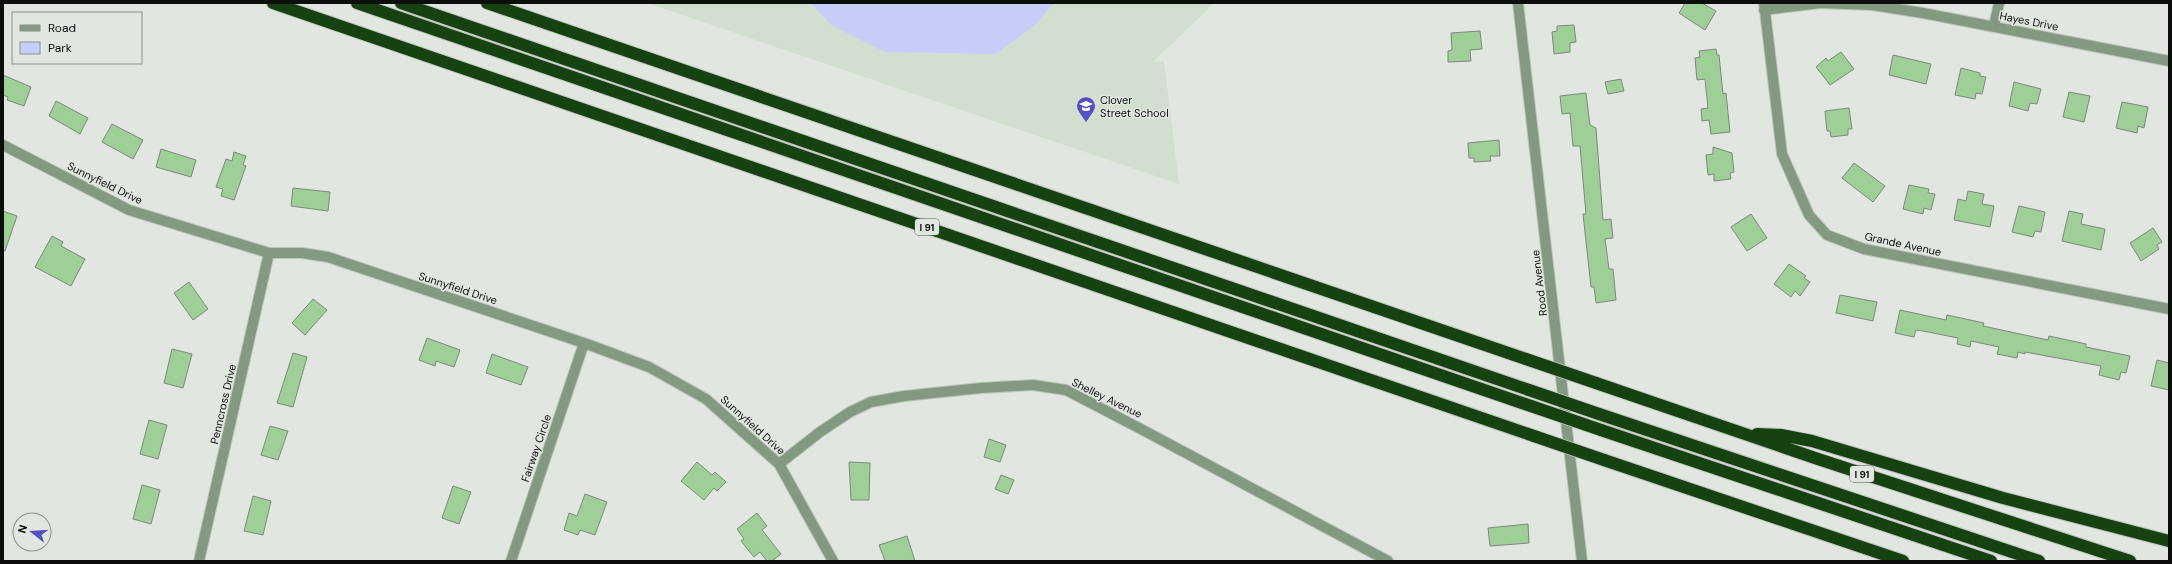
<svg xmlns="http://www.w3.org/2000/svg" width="2172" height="564" viewBox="0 0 2172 564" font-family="'DM Sans',sans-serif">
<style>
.built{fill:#d2ded0}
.green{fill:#c7ccf8}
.building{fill:#9ecf97;stroke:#808680}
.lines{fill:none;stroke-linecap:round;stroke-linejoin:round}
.minor-casing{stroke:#bfc4be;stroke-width:12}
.tertiary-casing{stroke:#bfc4be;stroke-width:12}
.motorway-casing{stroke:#bfc4be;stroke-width:14}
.minor{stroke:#849981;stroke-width:10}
.tertiary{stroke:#849981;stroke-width:10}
.motorway{stroke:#154210;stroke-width:12}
.motorway-bridge-casing{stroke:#bfc4be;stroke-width:14;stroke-linecap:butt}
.motorway-bridge{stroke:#154210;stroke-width:12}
.labels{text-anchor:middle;stroke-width:3;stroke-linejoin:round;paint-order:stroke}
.shield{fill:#e1e7e0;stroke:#4c4f4c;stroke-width:1}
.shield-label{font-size:10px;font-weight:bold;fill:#0c0e0c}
.street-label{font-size:11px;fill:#0c0e0c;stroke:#e1e7e0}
.poi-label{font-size:11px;fill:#0c0e0c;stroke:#e1e7e0;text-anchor:start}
</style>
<rect width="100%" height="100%" fill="#e1e7e0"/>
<path class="built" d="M647 3H1214L1153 62 1164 61 1179 184Z"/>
<path class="green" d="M811 3H1054L1035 25 996 54 885 52 831 25Z"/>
<path class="building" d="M1685 3H1702L1716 11 1705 30 1679 13Z
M1574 25 1576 42 1570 43V52L1554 54 1552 32 1557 31V26Z
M1480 31 1482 49 1470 50 1471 61 1448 62V51L1452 50 1451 33Z
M1716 49 1717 55H1719L1723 94 1726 93 1730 132 1711 134 1709 120 1702 121 1701 109 1708 108 1705 79 1697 80 1695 58 1700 57 1699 51Z
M1841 52 1854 69 1830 85 1816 67 1826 58 1828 61Z
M1893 55 1931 64 1926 84 1889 75Z
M1961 68 1980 73V76L1986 77 1982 94 1976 93 1975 99 1955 95Z
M3 75 31 87 24 106 7 100 8 97 3 95Z
M1621 79 1624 91 1608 94 1605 82Z
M2014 82 2041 89 2037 104 2030 103 2028 111 2009 106Z
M2069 92 2090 96 2084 122 2063 117Z
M1586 93 1590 125 1596 128 1603 220 1611 219 1613 238 1605 239 1609 269H1613L1616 300 1596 303 1594 287H1591L1583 214H1586L1580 146H1573L1570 113 1562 114 1560 96Z
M56 101 88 118 80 134 49 116Z
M2122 102 2148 107 2144 128 2138 126 2137 133 2116 128Z
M1849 108 1852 129H1848V135L1831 137 1830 131H1827L1825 111Z
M112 124 143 140 133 159 102 142Z
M1499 140 1500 156H1490L1491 161 1474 162V158H1469L1468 143Z
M1713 147 1732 153 1734 172 1730 173 1731 179 1714 181V174L1708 175 1706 155 1713 154Z
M161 149 196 160 191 177 156 167Z
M234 152 246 156 243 165 246 166 234 200 221 196 223 189 216 187 226 159 232 161Z
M1854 163 1885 186 1873 202 1842 178Z
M1909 185 1929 189 1928 193 1935 194 1931 210 1924 208 1923 214 1903 209Z
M293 188 330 192 328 211 291 206Z
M1968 191 1984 194 1982 204 1994 206 1990 227 1954 220 1958 199 1966 201Z
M2019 206 2045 212 2041 232 2035 231 2033 237 2012 232Z
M3 211 17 216 5 251H3Z
M2069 211 2083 214 2081 224 2105 229 2101 250 2062 241Z
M1751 214 1767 238 1747 251 1731 227Z
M2153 228 2162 242 2157 245 2159 249 2141 261 2130 243Z
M52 236 63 242 61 246 85 259 71 286 35 267Z
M1789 264 1806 276 1804 278 1810 282 1800 296 1795 291 1791 297 1774 284Z
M189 282 208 309 193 320 174 293Z
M1840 295 1877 302 1873 321 1836 313Z
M313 299 327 310 305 335 292 323Z
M1900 310 1946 320 1947 315 1984 323 1983 326 2048 340 2049 336 2086 344V347L2130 356 2126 373 2121 372 2119 380 2099 375 2101 366 2025 352V354L2018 352 2017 358 1997 354 1999 347 1971 341 1970 347 1957 344 1958 338 1923 331 1916 330 1914 337 1895 333Z
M427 338 460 350 454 367 436 361 435 366 419 360Z
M172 349 192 354 183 388 164 383Z
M293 353 307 357 293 407 277 403Z
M492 354 528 367 521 385 486 373Z
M2157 360 2169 363V390L2151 386Z
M149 420 167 425 158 459 140 454Z
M270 426 288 431 278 460 261 455Z
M989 439 1006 445 1000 462 984 457Z
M697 462 712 475 715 472 726 482 717 491 714 488 704 500 681 481Z
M849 462 870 463 869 500H851Z
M1001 475 1014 480 1008 494 995 489Z
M142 485 160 490 151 524 133 519Z
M453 486 471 492 459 524 442 518Z
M585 494 607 502 595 535 580 530 578 535 564 530 569 513 577 516Z
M253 496 271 501 263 535 244 531Z
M757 513 767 526 762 530 781 554 772 561H767L760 552 754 557 741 541 744 539 737 529Z
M1528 524 1529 543 1490 546 1488 528Z
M907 536 915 561H885L879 545Z"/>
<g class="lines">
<defs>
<path id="minor" d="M1764 3 1782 154 1809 215 1827 235 1864 249 2169 309
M1764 10 1820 3 1872 5 1923 13 2169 61
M1994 26 1999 3
M3 145 129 210 269 253H302L328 257 584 343 649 367 706 399 779 464 833 561
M779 464 820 432 850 412 871 402 904 396 981 388 1033 385 1066 390 1141 429 1388 561
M199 561 269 253
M511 561 584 343"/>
<path id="tertiary" d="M1518 3 1582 561"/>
<path id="motorway" d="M273 3 1534 436
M357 3 1531 406
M401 3 1529 390
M487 3 1526 359
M1596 383 1818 459 2130 561
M1599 414 2039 561
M1601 430 1991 561
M1757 434 1781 435 1812 441 2003 498 2169 541
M1604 460 1903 561"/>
</defs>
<use href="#minor" class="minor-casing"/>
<use href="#tertiary" class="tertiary-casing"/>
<use href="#motorway" class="motorway-casing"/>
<use href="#minor" class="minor"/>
<use href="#tertiary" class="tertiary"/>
<use href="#motorway" class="motorway"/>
<defs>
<path id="motorway-bridge" d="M1526 359 1596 383
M1529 390 1599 414
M1531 406 1601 430
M1534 436 1604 460"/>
</defs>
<use href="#motorway-bridge" class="motorway-bridge-casing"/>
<use href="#motorway-bridge" class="motorway-bridge"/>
</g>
<defs>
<symbol id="school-pin" viewBox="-11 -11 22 30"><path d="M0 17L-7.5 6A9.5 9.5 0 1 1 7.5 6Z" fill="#554fc6" stroke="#e1e7e0"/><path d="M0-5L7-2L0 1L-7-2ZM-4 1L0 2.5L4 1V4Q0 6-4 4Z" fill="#fff"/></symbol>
</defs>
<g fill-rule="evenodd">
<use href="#school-pin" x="1075" y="95" width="22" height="30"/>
</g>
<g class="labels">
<g class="shield">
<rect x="915" y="219" width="24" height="16" rx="3"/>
<rect x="1850" y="466" width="24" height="16" rx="3"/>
</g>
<g class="shield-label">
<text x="927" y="231">I 91</text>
<text x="1862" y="478">I 91</text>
</g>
<g class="street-label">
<text transform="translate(2029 21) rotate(11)" y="4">Hayes Drive</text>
<text transform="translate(105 183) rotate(26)" y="4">Sunnyfield Drive</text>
<text transform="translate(1903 244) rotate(12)" y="4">Grande Avenue</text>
<text transform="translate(1539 283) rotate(-97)" y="4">Rood Avenue</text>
<text transform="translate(458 288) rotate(18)" y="4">Sunnyfield Drive</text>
<text transform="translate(1107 398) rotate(26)" y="4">Shelley Avenue</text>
<text transform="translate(223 404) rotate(-77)" y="4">Penncross Drive</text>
<text transform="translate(753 425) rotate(42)" y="4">Sunnyfield Drive</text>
<text transform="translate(536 448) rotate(-71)" y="4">Fairway Circle</text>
</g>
<g class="poi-label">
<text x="1100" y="104">Clover<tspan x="1100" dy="13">Street School</tspan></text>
</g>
</g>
<rect width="2172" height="564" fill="none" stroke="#0c0e0c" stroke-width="8"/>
<rect x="12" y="12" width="130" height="52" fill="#e1e7e0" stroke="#8c908b"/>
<rect x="20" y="25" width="20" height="6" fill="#849981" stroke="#8c908b"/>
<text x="48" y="32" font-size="12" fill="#0c0e0c">Road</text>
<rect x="20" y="42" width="20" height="12" fill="#c7ccf8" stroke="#8c908b"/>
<text x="48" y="52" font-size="12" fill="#0c0e0c">Park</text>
<g transform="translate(32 532) rotate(287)"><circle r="19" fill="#e1e7e0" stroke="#8c908b"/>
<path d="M0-3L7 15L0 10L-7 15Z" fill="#554fc6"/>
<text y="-6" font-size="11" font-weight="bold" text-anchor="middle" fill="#0c0e0c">N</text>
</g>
</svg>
